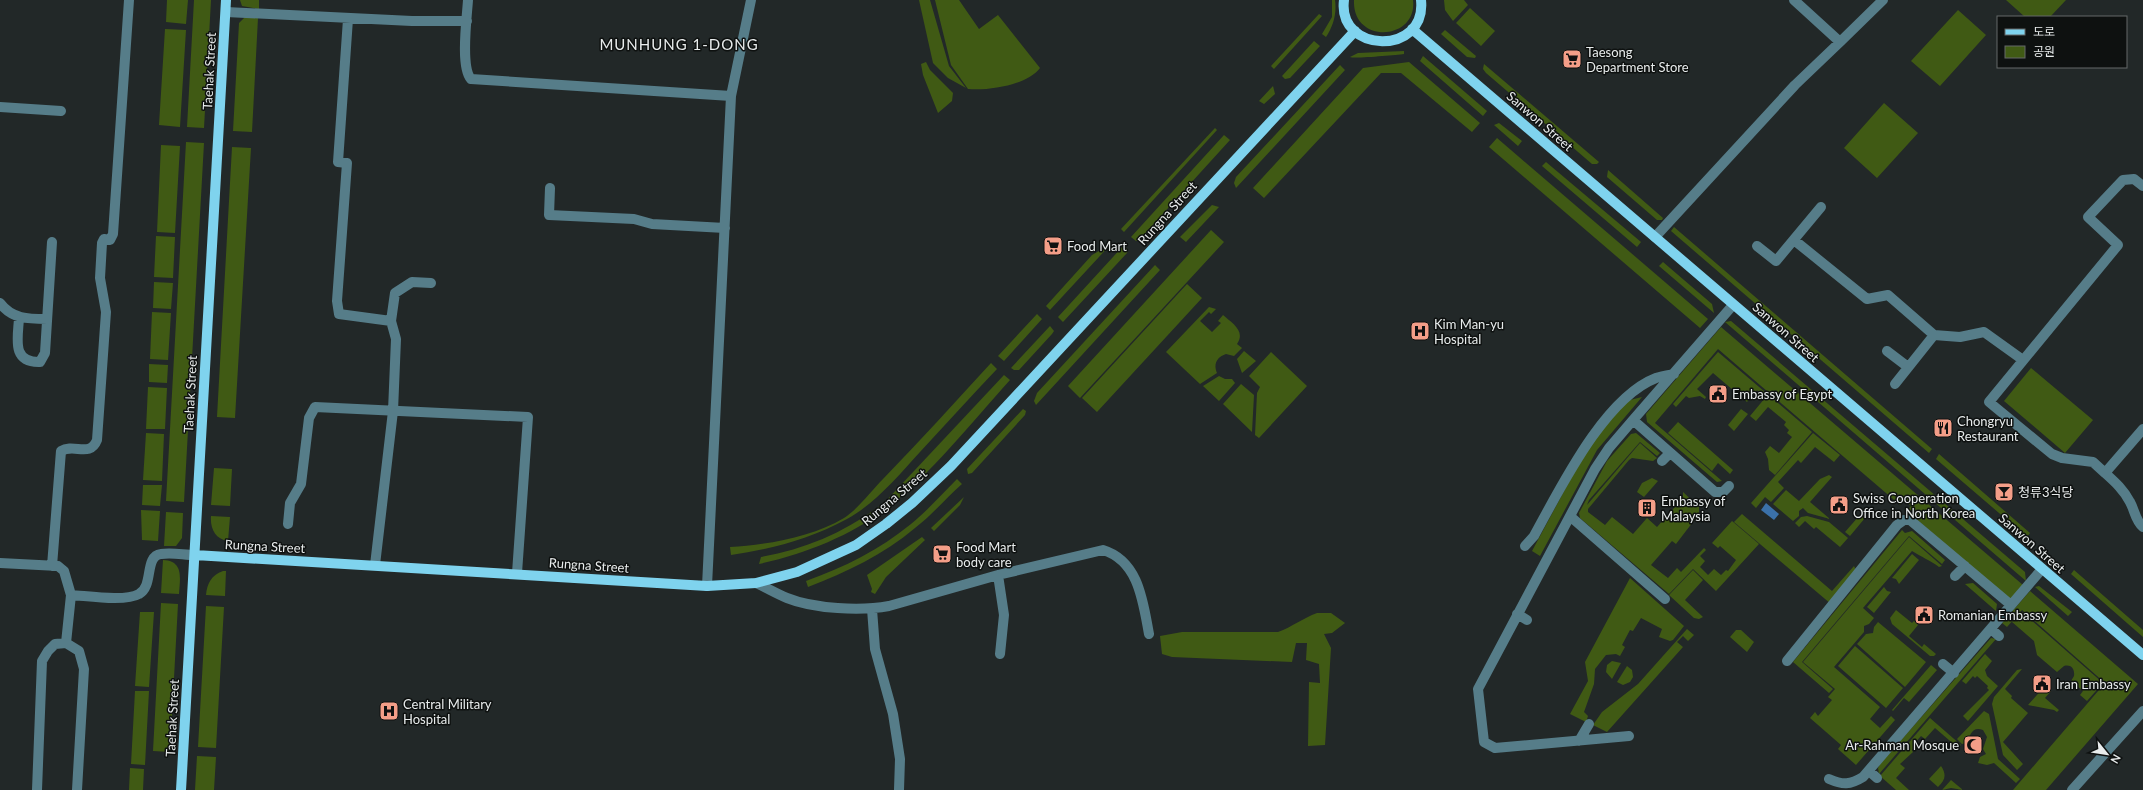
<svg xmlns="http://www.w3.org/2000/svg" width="2143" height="790" viewBox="0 0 2143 790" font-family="Lato,'Noto Sans KR',sans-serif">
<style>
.green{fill:#405a14}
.water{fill:#3b71a9}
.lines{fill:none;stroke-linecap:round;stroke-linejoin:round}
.minor{stroke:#567d89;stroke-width:10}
.major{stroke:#7fd3ee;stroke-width:10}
.labels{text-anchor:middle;stroke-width:3;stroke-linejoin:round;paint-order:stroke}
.poi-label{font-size:13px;fill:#e8ecec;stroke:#0e1110;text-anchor:start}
.street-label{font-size:13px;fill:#e8ecec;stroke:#0e1110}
.quarter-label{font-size:15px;letter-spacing:1px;fill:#e8ecec;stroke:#0e1110}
</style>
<rect width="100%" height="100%" fill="#222828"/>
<path class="green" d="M167 0H188L186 24 166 22Z
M194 0H211L204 128 187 127Z
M240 0H259V9L242 6Z
M919 0H930L949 66 966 88 948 78 933 63Z
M935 0H959L979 29 998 15 1040 68C1027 85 989 91 968 89L951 65Z
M1332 0H1335C1337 14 1333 26 1326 37L1322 34 1332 17Z
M1354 0H1413C1418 41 1352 45 1354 0Z
M1444 0H1464L1468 5 1453 21 1445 10Z
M2006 0H2066L2050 17H2025Z
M1470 8 1495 31 1481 46 1456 23Z
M1958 10 1986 35 1940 86 1911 61Z
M1319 14 1322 16 1274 69 1271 66Z
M245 17 258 18 252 132 233 131 239 23Z
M165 29 186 30 180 127 159 125Z
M1445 30 1476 56 1475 58 1467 57 1441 34Z
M1314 41 1320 46 1290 78 1285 79 1282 76Z
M1404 51V54C1395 55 1354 59 1350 57L1358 53Z
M1423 56 1487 111 1483 116 1420 61Z
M926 62 930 70 953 93 952 101 938 113 923 75 921 64Z
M1409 62 1480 123 1472 132 1401 73H1381L1264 198 1253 188 1363 68Z
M1484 64 1599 162 1597 164H1592L1486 73 1483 69Z
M1340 65 1345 70 1236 188 1234 183 1236 177Z
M1273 86 1275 94 1264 104 1259 101Z
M1884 103 1918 133 1877 178 1844 148Z
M1499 123 1522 141 1518 146 1494 125Z
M1215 128 1217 130 1124 232 1121 229Z
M1224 135 1230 140 1139 240 1136 241 1131 237Z
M1497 138 1708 319 1700 328 1489 147Z
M186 142 204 143 184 502 166 501Z
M161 145 180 146 175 233 157 232Z
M232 147 251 148 235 418 217 417Z
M1546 162 1641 242 1637 247 1542 166Z
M1608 170 1663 218 1662 220H1657L1607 177Z
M1212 205 1219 207 1186 242 1180 237Z
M1674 227 1932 449 1929 453 1671 231Z
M1211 230 1224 242 1080 398 1068 386Z
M156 236 175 237 173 278 154 277Z
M1111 244 1050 310 1046 306 1092 255Z
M1124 245 1128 250 1127 253 1063 322 1058 317Z
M1663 262 1712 304 1714 313 1659 266Z
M1155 265 1160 270 1036 405 1034 401 1037 393Z
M154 282 173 283 171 309 153 308Z
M1187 284 1202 298 1097 412 1082 398Z
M1209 307 1216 309 1211 314 1209 312 1200 321 1212 332 1221 323 1218 321 1223 315C1232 323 1246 331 1237 344L1242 348 1234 356 1226 354C1217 357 1213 364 1217 373L1200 384 1166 352Z
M152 312 171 313 168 360 150 359Z
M1037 314 1042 319 1004 361 998 356Z
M1731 321 2025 572 2026 581 1725 322Z
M1050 326 1054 331 1052 334 1019 370H1014L1011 368Z
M1721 327 2023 585 2010 600 1907 511 1911 506 1904 500 1900 505 1718 349 1655 423 1722 481 1717 482 1647 422 1646 414Z
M1244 351 1256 361 1242 373 1237 359Z
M1271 352 1307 386 1259 438 1255 435 1257 393 1260 387 1249 376Z
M1718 352 1812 432 1775 475 1769 470 1768 459 1765 452 1770 446 1779 453 1792 437 1787 433 1789 430 1784 425 1786 422 1768 407 1756 421 1750 416 1765 398 1757 390 1747 402 1713 373 1697 389 1706 397 1705 399 1700 396 1689 398 1686 396 1676 407 1673 404Z
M991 363 997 369C971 396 946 424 920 452 898 476 876 503 847 519 810 539 772 549 731 555L730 547C767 545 812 537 844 518 857 510 872 490 883 479 920 441 955 402 991 363Z
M149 364 168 365 167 383 149 382Z
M2031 368 2093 420 2065 453 2004 401Z
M1004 375 1010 380C972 422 931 474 887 508 850 536 805 554 759 564L761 557C807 549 847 531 884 503Z
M1219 376 1225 379H1232L1235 383 1219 401 1203 386Z
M1241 384 1254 395 1252 432 1223 404Z
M148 387 167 388 165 429H146Z
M1642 397 1597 450 1540 556 1532 551 1591 441 1626 401Z
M1023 409 1026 411 1025 415 972 473 968 474 967 469Z
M1741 409 1748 414 1734 431 1728 425Z
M1678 422 1733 470 1730 474 1718 463 1712 471 1668 433Z
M146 433 164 434 162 481 143 480Z
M1636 433 1660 453 1657 456 1640 442 1589 500 1587 505 1640 443 1657 458 1653 461 1632 458 1629 460 1588 509V512L1605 525 1612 517 1633 534 1647 518 1657 527 1683 498V492L1699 507V514L1676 544 1672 541 1651 565 1668 578 1677 568 1681 572 1704 548 1706 550 1700 556 1705 561 1700 567 1708 575 1714 569 1721 575 1726 570 1728 571 1736 560 1720 546 1718 548 1712 543 1732 521 1759 544 1716 591 1693 569 1669 594 1580 518 1579 513 1607 461 1631 434Z
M1813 433 1840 455 1834 462 1815 447 1801 463 1798 460 1778 482 1784 488 1771 502 1765 497 1756 508 1751 503Z
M1939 454 2030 533 2027 537 1936 459Z
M214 468 232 469 230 506 211 505Z
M1829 475 1832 477 1810 502 1830 519 1808 513 1803 508 1799 511V516L1793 521 1773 504 1786 490 1799 501 1820 479Z
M1652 478 1658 481 1644 497 1637 492 1642 483Z
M957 479 962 484C946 498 932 515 915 528 883 555 847 572 808 587L806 581C845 567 879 550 911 524 927 511 942 494 957 479Z
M143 485H162L160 506 142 505Z
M964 497 960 505 934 531 931 528Z
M1866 508 1870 512 1850 536 1845 532Z
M141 510 160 511 158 541 142 540Z
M166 512 183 513 182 538 176 546H164Z
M1742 514 1832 591 1854 566 1856 570 1831 604 1734 522Z
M211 516 230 517 228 541C215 539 210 528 211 516Z
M1807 516 1829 522 1848 538 1840 547 1816 527 1814 529 1805 521 1799 527 1795 523 1801 517Z
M1902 530 1905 533 1912 531 1945 560 1942 564 1909 536 1802 662 1833 689 1829 693 1793 662Z
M922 537 925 540 886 577 875 594 871 592 872 589 867 575Z
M1909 537 1942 566 1939 567C1930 560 1921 557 1912 551L1863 608 1874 618 1869 624 1864 626V632L1834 667 1880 707 1870 719 1880 728 1891 716 1895 720 1856 765 1838 749 1841 745 1810 718 1815 712 1818 716 1832 700 1828 697 1835 689 1803 662Z
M1912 554 1919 560 1899 584 1896 579 1892 578Z
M163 560C184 561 180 578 179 594L161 593Z
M1693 570 1703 580 1685 600 1703 617 1699 619 1694 618 1669 595Z
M2074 570 2143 630V637L2071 574Z
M223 571H226L225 596 206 595C207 584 211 575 223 571Z
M1630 578 1684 626 1673 640 1670 641 1659 637 1662 629 1641 618 1633 631 1630 630 1622 645 1625 647 1620 656 1616 654 1606 655 1595 669 1594 684 1584 712 1588 716 1586 722 1570 714 1588 681 1585 662Z
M1973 583 1997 604 1996 611 1965 584Z
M2039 586 2072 612 2068 616 2035 587Z
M1884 587 1887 591 1891 592 1874 613 1867 607Z
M2030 591 2138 684 2046 790H2013L2105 683 2022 610 2007 627 2002 623Z
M161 603 178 604 170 752 153 751Z
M206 606 224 607 216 748 198 747Z
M1896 610 1912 623 1914 621 1918 625 1909 636 1922 647 1924 644 1936 654 1934 656H1930L1892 624 1890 618Z
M140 612H154L149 687 135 686Z
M2022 612 2103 683 2087 701 2080 695 2083 691 2071 681 2074 676C2075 669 2071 664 2064 666L2057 672 2037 655 2034 641 2012 622Z
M1317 613H1331L1345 623 1332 633 1324 634 1331 648 1325 745 1308 746 1309 682 1320 683 1319 664 1306 660 1307 643H1296L1292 662 1172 657 1162 654 1160 636 1182 632H1278C1292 627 1303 618 1317 613Z
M1878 622 1926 662 1905 687 1857 644 1866 634 1873 633 1874 627Z
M1687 629 1694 635 1688 641 1683 636 1677 642 1683 647 1607 732 1593 725 1602 712 1638 684Z
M1736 630H1741L1754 642 1747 652 1730 637Z
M1991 638 1996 639 1879 774 1878 768 1880 764Z
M1855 646 1903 688 1886 708 1838 666Z
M1985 654 1992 661 1985 670 1987 676 1998 686 1968 721 1963 716 1989 690 1987 688 1988 686 1977 676 1975 678 1973 676 1966 684 1962 681Z
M1612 661 1621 663 1612 679 1606 672 1607 665Z
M1931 665 1937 670 1909 702 1904 698 1893 711 1892 710Z
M1627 666 1632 670 1633 677 1630 682 1623 685 1617 682Z
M2022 669 2005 689 2012 696 2011 698 2028 713 2003 742 2023 764 2017 770 2003 755 1992 704 1994 697 2017 670Z
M2045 686 2051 691 2045 698 2059 710 2057 712 2054 710 2028 705Z
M135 691H149L145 765 131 764Z
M1984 711 1989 714 1998 759 2020 779 2016 783 1994 763 1987 765 1978 763 1980 757 1986 754 1983 749 1987 737 1983 730C1972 726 1970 735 1967 743L1962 744 1957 739Z
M1930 718 1961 745 1957 747 1935 728 1925 739 1921 736 1914 744 1916 746 1912 750 1913 752 1900 764 1905 768 1896 778 1909 790H1896L1880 776Z
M197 756 216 757 214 790H195Z
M1941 766C1947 775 1945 780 1938 787L1929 779Z
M130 768 144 769 143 790H129Z
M1951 780 1963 790 1951 788 1942 790Z"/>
<path class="water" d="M1766 503 1779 514 1774 520 1761 510Z"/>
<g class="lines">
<path class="minor" d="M468 0C467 17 460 67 471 79L731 96
M226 12 412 21H467
M348 19 338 162 347 163 337 301 339 314 391 321 396 339 393 411 375 565
M1840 42 1883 0
M0 107 61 111
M550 188 549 215 634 219 652 224 725 228
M1655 237 1795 85 1840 42 1794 0
M1794 240 1867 299 1888 295 1934 335
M1757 246 1776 261 1821 207
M0 303C12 319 28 319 47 319
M19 318C18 338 11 363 40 362L45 353 52 242
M391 321 395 293 412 282 431 283
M1887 351 1908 367
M1895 384 1934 335 1960 337 1984 332 2023 360
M1633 420 1715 492H1723L1729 486
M2143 429 2105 473C2115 482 2124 490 2130 502 2135 511 2135 520 2143 527
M1662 461 1670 453
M2105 473 2093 462 2062 458 2052 454 1989 402 2118 245 2088 217 2123 180 2134 179 2143 186
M1571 517 1665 599
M288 524 290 503 301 484 309 418 315 407 528 417 517 573
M1525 546 1534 536C1560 489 1604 398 1656 378 1661 376 1668 375 1674 374
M0 563 58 566 64 571 71 595C88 596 125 602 139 594 154 586 144 556 161 554 172 552 184 555 195 555
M52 566 61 451C74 443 90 458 97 440L106 312 100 278 102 243 104 239 110 240 113 234 129 0
M998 575 1004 615 1000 654
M1955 576 1965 566
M756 583C767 588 777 594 787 598 814 609 861 611 889 606L998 575 1103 550C1139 561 1143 602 1149 634
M707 586 731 96 751 0
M71 595 66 643 79 651 84 669 77 790
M872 609 875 649 893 714 900 759 899 790
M1517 614 1527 620
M1991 629 1999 636
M1787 661 1897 525 1904 520H1910L2011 605
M1943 664 1954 673
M1629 736 1495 748 1484 742 1478 689 1595 469 1609 448 1633 420 1733 305
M1579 741 1589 724
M1869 771 1877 778
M1829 779C1843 785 1850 785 1863 777L2042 569
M37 790 42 661 48 651 55 644 66 643
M2072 790 2143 711"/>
<path class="major" d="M1344 0C1337 54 1427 56 1421 0
M1412 29 2143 655
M195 555 707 586 756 583 797 572 856 545 886 524 912 503 951 466 1355 31
M181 790 226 0"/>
</g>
<defs>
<symbol id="supermarket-square" viewBox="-11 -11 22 22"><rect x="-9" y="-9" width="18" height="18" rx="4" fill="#f49e88" stroke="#0e1110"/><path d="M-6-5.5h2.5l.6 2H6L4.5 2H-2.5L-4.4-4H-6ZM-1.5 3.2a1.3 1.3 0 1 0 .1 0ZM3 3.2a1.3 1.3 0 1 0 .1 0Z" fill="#111"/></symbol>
<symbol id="hospital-square" viewBox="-11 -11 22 22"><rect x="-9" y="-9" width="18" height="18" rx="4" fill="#f49e88" stroke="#0e1110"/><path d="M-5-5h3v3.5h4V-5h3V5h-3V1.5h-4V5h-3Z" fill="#111"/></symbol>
<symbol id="civic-square" viewBox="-11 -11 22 22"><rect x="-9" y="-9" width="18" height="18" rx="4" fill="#f49e88" stroke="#0e1110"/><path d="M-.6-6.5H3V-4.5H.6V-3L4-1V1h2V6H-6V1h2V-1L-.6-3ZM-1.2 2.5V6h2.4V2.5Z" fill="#111"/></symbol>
<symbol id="restaurant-square" viewBox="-11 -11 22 22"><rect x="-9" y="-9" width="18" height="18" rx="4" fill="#f49e88" stroke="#0e1110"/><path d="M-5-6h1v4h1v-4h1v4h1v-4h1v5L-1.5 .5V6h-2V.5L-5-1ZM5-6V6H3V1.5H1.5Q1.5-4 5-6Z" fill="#111"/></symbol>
<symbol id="bar-square" viewBox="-11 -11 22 22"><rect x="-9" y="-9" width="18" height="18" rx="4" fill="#f49e88" stroke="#0e1110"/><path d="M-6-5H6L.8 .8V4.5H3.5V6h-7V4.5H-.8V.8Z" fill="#111"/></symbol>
<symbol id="building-square" viewBox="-11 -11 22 22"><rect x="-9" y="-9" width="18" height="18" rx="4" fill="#f49e88" stroke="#0e1110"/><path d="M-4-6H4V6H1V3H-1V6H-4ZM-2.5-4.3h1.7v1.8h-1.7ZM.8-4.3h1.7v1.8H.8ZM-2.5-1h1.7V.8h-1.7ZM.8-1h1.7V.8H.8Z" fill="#111"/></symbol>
<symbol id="mosque-square" viewBox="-11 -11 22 22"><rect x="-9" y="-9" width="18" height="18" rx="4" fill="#f49e88" stroke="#0e1110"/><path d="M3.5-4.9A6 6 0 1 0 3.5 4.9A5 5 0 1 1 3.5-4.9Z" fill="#111"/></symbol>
</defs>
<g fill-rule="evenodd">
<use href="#supermarket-square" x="1561" y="48" width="22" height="22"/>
<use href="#supermarket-square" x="1042" y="235" width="22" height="22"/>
<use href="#hospital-square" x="1409" y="320" width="22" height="22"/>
<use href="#civic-square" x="1707" y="383" width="22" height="22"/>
<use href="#restaurant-square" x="1932" y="417" width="22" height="22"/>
<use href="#bar-square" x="1993" y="481" width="22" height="22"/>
<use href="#civic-square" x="1828" y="494" width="22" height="22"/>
<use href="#building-square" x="1636" y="497" width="22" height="22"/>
<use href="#supermarket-square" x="931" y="543" width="22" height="22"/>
<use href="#civic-square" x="1913" y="604" width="22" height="22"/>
<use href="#civic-square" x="2031" y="673" width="22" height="22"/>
<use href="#hospital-square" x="378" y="700" width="22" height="22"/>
<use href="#mosque-square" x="1962" y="734" width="22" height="22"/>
</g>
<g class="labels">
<g class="poi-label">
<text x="1586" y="57">Taesong<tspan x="1586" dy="15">Department Store</tspan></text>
<text x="1067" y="251">Food Mart</text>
<text x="1434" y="329">Kim Man-yu<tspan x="1434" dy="15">Hospital</tspan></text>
<text x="1732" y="399">Embassy of Egypt</text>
<text x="1957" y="426">Chongryu<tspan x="1957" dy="15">Restaurant</tspan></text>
<text x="2018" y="497">청류3식당</text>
<text x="1853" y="503">Swiss Cooperation<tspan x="1853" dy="15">Office in North Korea</tspan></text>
<text x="1661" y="506">Embassy of<tspan x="1661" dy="15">Malaysia</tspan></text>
<text x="956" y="552">Food Mart<tspan x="956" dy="15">body care</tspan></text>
<text x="1938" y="620">Romanian Embassy</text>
<text x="2056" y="689">Iran Embassy</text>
<text x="403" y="709">Central Military<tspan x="403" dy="15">Hospital</tspan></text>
<text x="1959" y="750" text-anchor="end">Ar-Rahman Mosque</text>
</g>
<g class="street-label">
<text transform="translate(209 71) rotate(-87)" y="5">Taehak Street</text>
<text transform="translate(1540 121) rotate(41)" y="5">Sanwon Street</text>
<text transform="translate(1167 213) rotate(-48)" y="5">Rungna Street</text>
<text transform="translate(1786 332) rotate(41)" y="5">Sanwon Street</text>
<text transform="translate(190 394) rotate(-87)" y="5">Taehak Street</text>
<text transform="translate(894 497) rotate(-40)" y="5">Rungna Street</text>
<text transform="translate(2032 543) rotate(41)" y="5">Sanwon Street</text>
<text transform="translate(265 546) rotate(3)" y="5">Rungna Street</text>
<text transform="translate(589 565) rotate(4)" y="5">Rungna Street</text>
<text transform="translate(172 718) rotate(-87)" y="5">Taehak Street</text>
</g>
<g class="quarter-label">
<text x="679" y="50">MUNHUNG 1-DONG</text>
</g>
</g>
<rect x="1997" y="16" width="130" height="52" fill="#0e1110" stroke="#656968"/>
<rect x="2005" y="29" width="20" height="6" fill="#7fd3ee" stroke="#656968"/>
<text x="2033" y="36" font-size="12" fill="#e8ecec">도로</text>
<rect x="2005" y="46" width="20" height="12" fill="#405a14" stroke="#656968"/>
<text x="2033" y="56" font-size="12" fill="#e8ecec">공원</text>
<g transform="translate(2107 754) rotate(120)" stroke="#0e1110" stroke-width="3" paint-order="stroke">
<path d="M0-3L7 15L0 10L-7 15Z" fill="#e8ecec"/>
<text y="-6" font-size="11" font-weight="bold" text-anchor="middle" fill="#e8ecec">N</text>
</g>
</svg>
